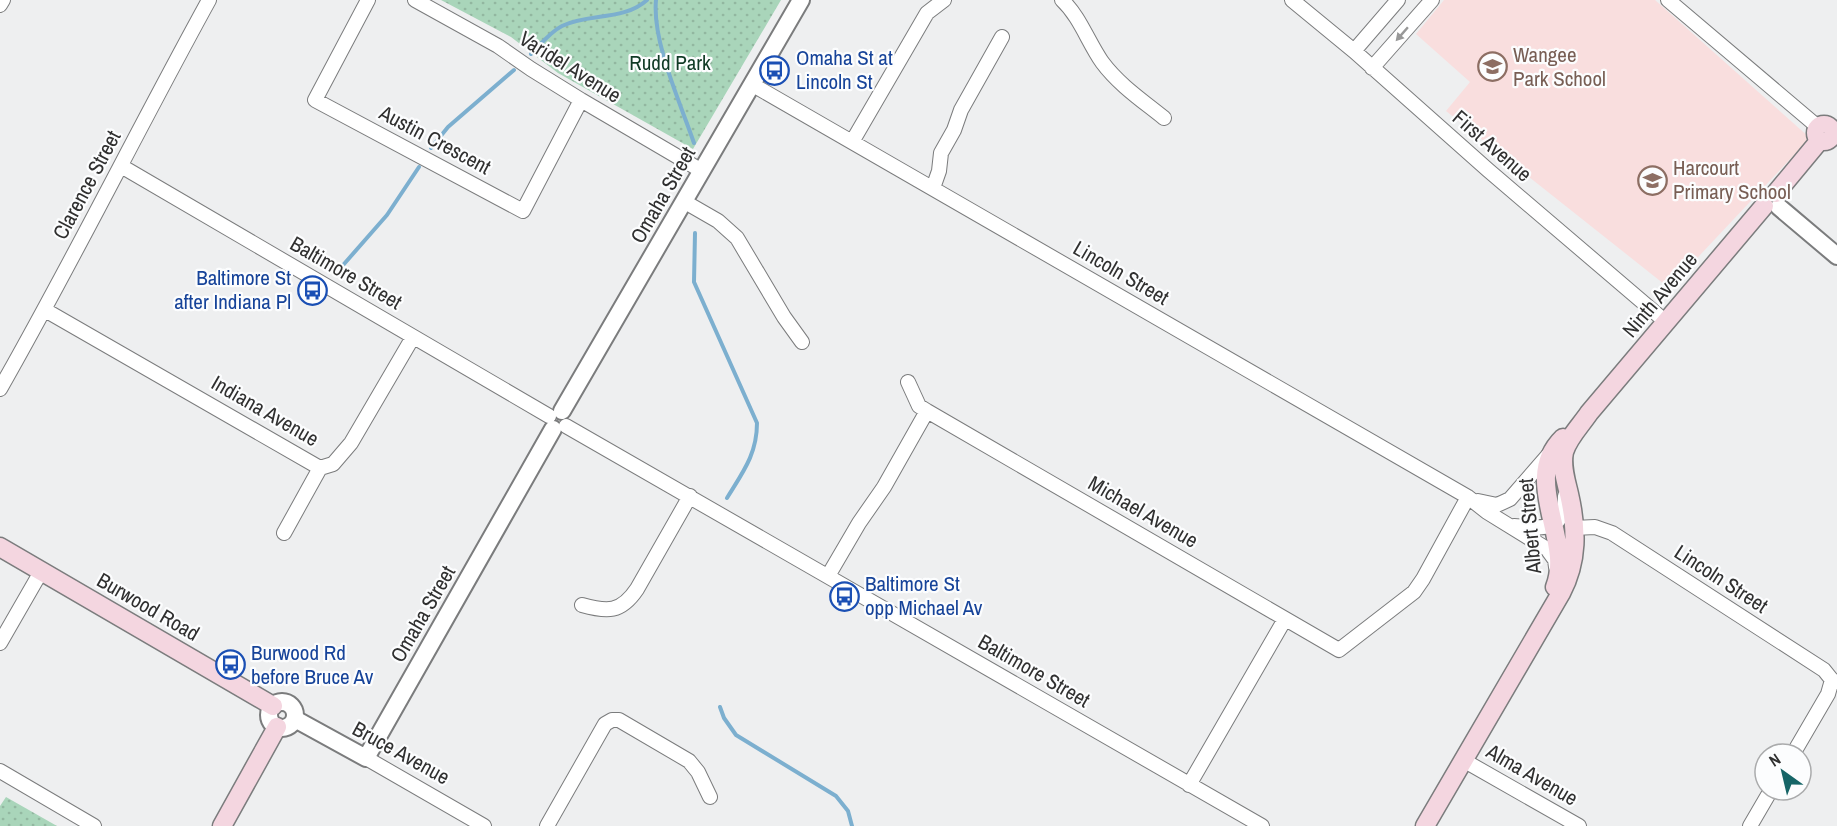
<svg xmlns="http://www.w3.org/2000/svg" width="1837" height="826" viewBox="0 0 1837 826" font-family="'Archivo Narrow',sans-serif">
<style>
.education{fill:#f9dede}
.park{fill:url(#park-dots)}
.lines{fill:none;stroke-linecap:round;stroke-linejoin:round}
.stream{stroke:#7cafcf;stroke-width:4}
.minor-casing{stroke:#7b7c7d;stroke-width:16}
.tertiary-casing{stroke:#7b7c7d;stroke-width:20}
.secondary-casing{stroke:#7b7c7d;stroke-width:21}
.minor{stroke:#fff;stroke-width:14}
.tertiary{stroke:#fff;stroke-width:16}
.secondary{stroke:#f4d6e0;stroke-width:18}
.oneway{fill:#989898}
.labels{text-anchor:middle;stroke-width:4.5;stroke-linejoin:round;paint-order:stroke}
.education-label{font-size:21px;fill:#785e54;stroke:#fcfdfe;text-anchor:start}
.transit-label{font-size:21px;fill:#164399;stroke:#fcfdfe;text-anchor:start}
.park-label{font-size:21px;fill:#103a25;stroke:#fcfdfe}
.street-label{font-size:21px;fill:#303030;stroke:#fcfdfe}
</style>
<defs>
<pattern id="park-dots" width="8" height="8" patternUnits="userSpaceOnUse" patternTransform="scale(1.5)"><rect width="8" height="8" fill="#a9d5ba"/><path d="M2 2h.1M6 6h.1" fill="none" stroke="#92b7a0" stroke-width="1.8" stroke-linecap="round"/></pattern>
</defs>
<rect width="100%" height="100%" fill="#eeeff0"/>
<path class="education" d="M1444 0H1655L1810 138 1669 288 1446 111 1470 82 1416 34Z"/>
<path class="park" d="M441 0H781L693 149 558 73 511 37Z
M6 797 57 826H0V806Z"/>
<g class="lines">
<path class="stream" d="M656 0C652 41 680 102 694 143
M531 54C540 45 550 32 562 26 588 13 624 21 647 0
M431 148 448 127 514 70
M695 233 694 282 757 423C757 454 743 472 727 498
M337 272 387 215 419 167
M720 707 724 718 736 735 836 796 848 811 852 826"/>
<defs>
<path id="minor" d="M368 0 315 100 523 211 581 100
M415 0 498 46 531 69 581 100 702 171
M1062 0C1080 17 1088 42 1102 62 1119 85 1143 101 1164 118
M1292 0 1354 51 1488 170 1666 322
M1668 0 1818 127
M0 5 3 0
M1354 51 1398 0
M1372 68 1432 0
M753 85 1468 497 1487 512 1547 549 1555 560 1556 567
M852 142 927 13 944 0
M121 166 549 416
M933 188 939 171 941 153 954 130 961 110 1002 37
M685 202 718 221 737 238 784 317 802 342
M45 310 320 468 333 464 351 443 413 337
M908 382 919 406 927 411 1339 650 1414 592 1423 579 1468 497
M0 389C73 261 138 129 209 0
M566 426 1262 826
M1478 501 1497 505 1510 499 1550 453
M1514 526C1544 528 1564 533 1565 496
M1574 528 1595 527 1612 533 1824 670 1832 680 1837 682
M284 533 320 468
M828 576 859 523 884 487 927 411
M582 605C607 612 621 613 637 589L690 496
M0 643 42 570
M1793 754 1828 694 1832 680
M366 758 484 826
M1463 760 1579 826
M0 771 94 826
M1189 785 1285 619
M547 826 605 724 612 720H619L689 761 698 772 710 797
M1750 826 1771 790"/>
<path id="tertiary" d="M1779 207 1837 256
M562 411 801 0
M269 715a13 13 0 1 1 26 0a13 13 0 1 1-26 0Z
M295 719 366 758 553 429"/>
<path id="secondary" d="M1816 133a8 8 0 1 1 16 0a8 8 0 1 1-16 0Z
M1776 193 1820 140
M0 547 273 706
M1555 587C1574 540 1520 480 1563 438
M222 826 277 727
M1425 826 1561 593C1578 561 1577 529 1569 494 1566 481 1561 466 1564 452 1568 438 1581 425 1589 413L1764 206"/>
</defs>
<use href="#minor" class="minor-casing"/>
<use href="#tertiary" class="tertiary-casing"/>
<use href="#secondary" class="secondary-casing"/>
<use href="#minor" class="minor"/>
<use href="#tertiary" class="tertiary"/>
<use href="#secondary" class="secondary"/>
</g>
<defs><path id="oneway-solid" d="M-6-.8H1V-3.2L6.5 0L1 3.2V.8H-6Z" transform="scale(1.5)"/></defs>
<use class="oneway" href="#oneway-solid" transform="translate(1402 34) rotate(131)"/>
<defs>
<symbol id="school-ring" viewBox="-11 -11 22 22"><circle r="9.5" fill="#fcfdfe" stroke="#8d6e63" stroke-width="1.5"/><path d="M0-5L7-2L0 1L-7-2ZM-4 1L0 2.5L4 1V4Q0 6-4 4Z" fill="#8d6e63"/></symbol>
<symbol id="bus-ring" viewBox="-11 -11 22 22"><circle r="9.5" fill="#fcfdfe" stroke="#1a4fb4" stroke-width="1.5"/><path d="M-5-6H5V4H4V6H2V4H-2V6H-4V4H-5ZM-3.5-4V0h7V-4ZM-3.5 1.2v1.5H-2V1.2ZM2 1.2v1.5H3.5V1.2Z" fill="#1a4fb4"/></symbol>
</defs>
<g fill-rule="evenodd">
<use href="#school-ring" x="1476" y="50" width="33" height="33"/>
<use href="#bus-ring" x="758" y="54" width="33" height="33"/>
<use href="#school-ring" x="1636" y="164" width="33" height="33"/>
<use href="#bus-ring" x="296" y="274" width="33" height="33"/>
<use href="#bus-ring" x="828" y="580" width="33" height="33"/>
<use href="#bus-ring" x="214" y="648" width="33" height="33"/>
</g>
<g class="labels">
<g class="education-label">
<text x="1513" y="62">Wangee<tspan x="1513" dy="24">Park School</tspan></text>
<text x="1673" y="175">Harcourt<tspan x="1673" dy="24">Primary School</tspan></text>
</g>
<g class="transit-label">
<text x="796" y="65">Omaha St at<tspan x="796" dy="24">Lincoln St</tspan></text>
<text x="291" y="285" text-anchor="end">Baltimore St<tspan x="291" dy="24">after Indiana Pl</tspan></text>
<text x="865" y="591">Baltimore St<tspan x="865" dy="24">opp Michael Av</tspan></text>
<text x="251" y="660">Burwood Rd<tspan x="251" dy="24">before Bruce Av</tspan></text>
</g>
<g class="park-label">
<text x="670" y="70">Rudd Park</text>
</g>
<g class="street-label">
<text transform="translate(570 67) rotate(32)" y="7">Varidel Avenue</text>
<text transform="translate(435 140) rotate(28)" y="7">Austin Crescent</text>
<text transform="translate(1492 146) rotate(41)" y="7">First Avenue</text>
<text transform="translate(87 185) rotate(-62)" y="7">Clarence Street</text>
<text transform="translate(663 195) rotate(-60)" y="7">Omaha Street</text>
<text transform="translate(346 273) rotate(30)" y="7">Baltimore Street</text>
<text transform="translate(1121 273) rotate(30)" y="7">Lincoln Street</text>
<text transform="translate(1660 295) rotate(-50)" y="7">Ninth Avenue</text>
<text transform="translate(265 411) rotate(30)" y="7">Indiana Avenue</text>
<text transform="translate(1143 512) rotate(30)" y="7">Michael Avenue</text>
<text transform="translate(1530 526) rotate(-95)" y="7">Albert Street</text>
<text transform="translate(1721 579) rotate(33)" y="7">Lincoln Street</text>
<text transform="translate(148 607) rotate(30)" y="7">Burwood Road</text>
<text transform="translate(423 614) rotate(-60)" y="7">Omaha Street</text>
<text transform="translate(1034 671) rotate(30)" y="7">Baltimore Street</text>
<text transform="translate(401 753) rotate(29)" y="7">Bruce Avenue</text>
<text transform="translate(1532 775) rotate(30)" y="7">Alma Avenue</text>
</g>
</g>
<g transform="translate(1783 772) rotate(326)"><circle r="28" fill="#fcfdfe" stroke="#aaabac" stroke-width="1.5"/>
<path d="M0-4.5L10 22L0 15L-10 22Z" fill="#166567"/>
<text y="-9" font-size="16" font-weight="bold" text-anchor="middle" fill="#303030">N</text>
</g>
</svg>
